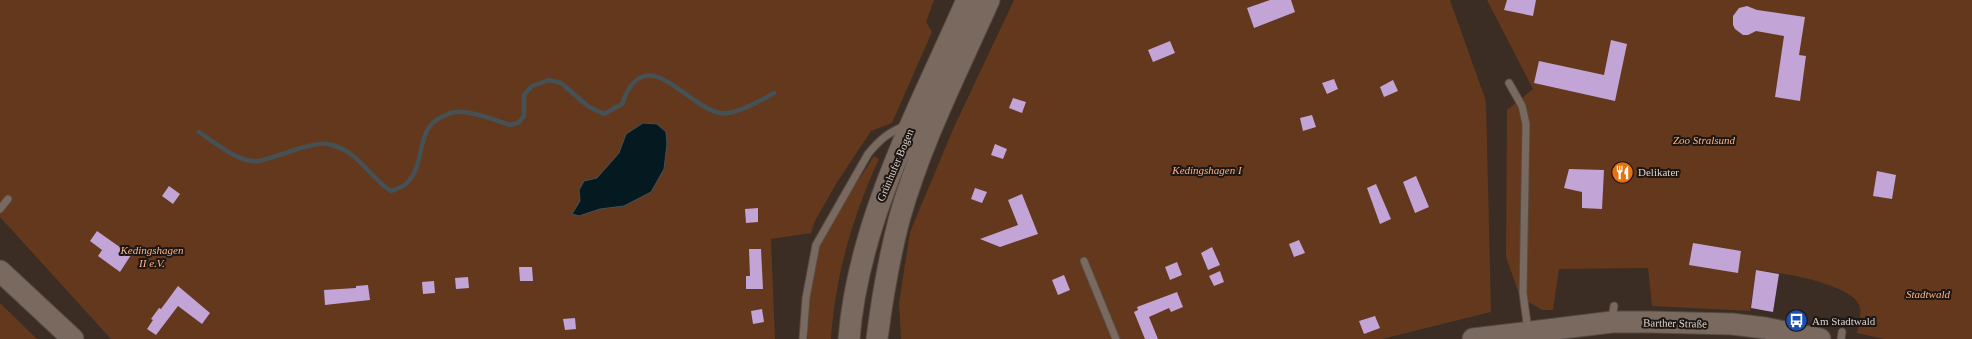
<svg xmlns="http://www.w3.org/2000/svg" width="1972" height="339" viewBox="0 0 1972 339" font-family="Georgia,serif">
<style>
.green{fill:#64381c}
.water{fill:#041a20;stroke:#455154}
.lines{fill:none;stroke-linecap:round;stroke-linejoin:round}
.stream{stroke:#455154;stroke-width:4.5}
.building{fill:#c2a4d6}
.lane-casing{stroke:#564a43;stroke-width:9}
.secondary-casing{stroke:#564a43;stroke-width:23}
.lane{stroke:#7a695f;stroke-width:7}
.secondary{stroke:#7a695f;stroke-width:21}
.labels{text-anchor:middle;stroke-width:4;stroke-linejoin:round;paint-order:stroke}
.park-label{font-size:11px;font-style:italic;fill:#fdb184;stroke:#1d1613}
.street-label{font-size:11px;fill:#dcd2cd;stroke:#1d1613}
.poi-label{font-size:11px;fill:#dcd2cd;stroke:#1d1613;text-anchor:start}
</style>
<rect width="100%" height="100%" fill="#3b2c24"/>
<path class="green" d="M0 0H934L926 22 932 32 892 123 871 131 836 184 815 221 811 233 771 239 775 339H111L0 217Z
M1014 0H1450L1486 101 1491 312 1382 339H901L899 303 910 232 954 127Z
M1487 0H1972V339H1884L1857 333C1859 322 1864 309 1856 300 1837 281 1782 273 1756 270L1750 311 1652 306 1648 268 1559 269 1553 310H1542L1520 297 1506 257 1507 110 1533 89Z
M874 156 879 159C853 215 835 277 831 339H808C808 312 808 283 816 257 828 222 855 187 874 156Z
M0 303 37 339H0Z"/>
<path class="water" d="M643 123 657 124 666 132 667 144 664 169 651 192 624 206 600 209 579 216 572 214 580 201 579 190 584 181 597 178 619 153 626 134Z"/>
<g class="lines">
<path class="stream" d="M199 132C214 142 240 164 259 161 272 158 285 153 297 149 306 147 319 142 328 144 360 151 366 175 391 191 397 189 403 187 407 183 427 163 414 127 444 116 450 113 456 111 462 112 478 113 495 120 510 125L518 123 524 116V95L532 86 549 80 561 83 589 107 604 114 622 104C645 38 685 106 720 113 733 116 762 100 774 93"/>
</g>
<path class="building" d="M1270 0H1291L1295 12 1254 28 1247 8Z
M1507 0H1536L1533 16 1504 10Z
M1747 6 1757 10 1805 17 1799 55 1806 56 1800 101 1775 97 1784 36 1756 31 1748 35H1743L1735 29 1733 25V16L1739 8Z
M1611 40 1627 44 1615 101 1534 83 1539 61 1604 75Z
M1170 41 1175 53 1153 62 1148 50Z
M1334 79 1338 89 1327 94 1322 83Z
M1393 80 1398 91 1384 97 1380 87Z
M1013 98 1026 102 1022 113 1009 108Z
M1312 115 1316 127 1303 131 1300 118Z
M995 144 1007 149 1003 159 991 155Z
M1569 169 1604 170 1602 209 1582 208V192L1564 188Z
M1877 171 1896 175 1892 199 1873 196Z
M1416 176 1429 207 1415 213 1403 182Z
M1376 184 1391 219 1380 224 1367 188Z
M169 186 180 194 173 204 162 196Z
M975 188 987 192 982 203 971 199Z
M1022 194 1038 234 1000 247 980 239 1018 225 1008 200Z
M758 208V222L746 223 745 209Z
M97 231 131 255 120 272 98 256 102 250 90 241Z
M1299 240 1305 253 1294 257 1289 244Z
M1693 243 1741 251 1738 273 1689 265Z
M1212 247 1220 265 1208 270 1201 253Z
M749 249H761L763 289H746V276H750Z
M1177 262 1182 275 1170 280 1165 267Z
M519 267H532L533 281H520Z
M1756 270 1779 274 1773 312 1751 308Z
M1220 271 1224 282 1214 286 1209 276Z
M1064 275 1070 290 1058 295 1052 280Z
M468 277 469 288 456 289 455 278Z
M434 281 435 293 423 294 422 282Z
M368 285 370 300 325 305 324 290 356 288V286Z
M178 286 210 313 202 324 178 306 156 335 147 329 153 320 151 319 159 308 161 309Z
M1177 292 1183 307 1171 312 1169 308 1149 317 1158 339H1145L1134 312 1138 310 1137 307Z
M762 309 764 322 753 324 751 311Z
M1375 316 1380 328 1364 334 1359 321Z
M575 318 576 329 565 330 563 319Z"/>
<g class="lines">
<defs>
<path id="lane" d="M1509 83 1522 106 1526 124 1523 293 1528 331
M0 209 8 199
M1084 261 1116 339
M1612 320 1614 306
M803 339 806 298 816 245 868 154C880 139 889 132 907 125
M1841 339 1842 332"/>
<path id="secondary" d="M0 271 73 339
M849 339C858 221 920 107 967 0
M877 339C882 299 889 259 899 220 920 144 957 72 989 0
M1473 339 1612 322H1651L1732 324 1765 328 1820 339"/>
</defs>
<use href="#lane" class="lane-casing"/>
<use href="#secondary" class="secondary-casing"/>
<use href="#lane" class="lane"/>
<use href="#secondary" class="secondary"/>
</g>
<defs>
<symbol id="restaurant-disc" viewBox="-11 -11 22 22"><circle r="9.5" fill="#e8710a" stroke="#1d1613"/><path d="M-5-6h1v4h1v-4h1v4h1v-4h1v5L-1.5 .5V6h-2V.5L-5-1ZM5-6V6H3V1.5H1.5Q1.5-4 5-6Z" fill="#fff"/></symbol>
<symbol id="bus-disc" viewBox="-11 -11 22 22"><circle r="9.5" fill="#1a4fb4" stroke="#1d1613"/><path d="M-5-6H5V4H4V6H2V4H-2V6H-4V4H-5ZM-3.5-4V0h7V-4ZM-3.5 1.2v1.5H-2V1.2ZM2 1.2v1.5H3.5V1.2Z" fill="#fff"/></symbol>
</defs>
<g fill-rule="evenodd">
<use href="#restaurant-disc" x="1610" y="160" width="25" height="25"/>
<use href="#bus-disc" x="1784" y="308" width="25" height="25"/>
</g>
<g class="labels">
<g class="park-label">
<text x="1704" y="144">Zoo Stralsund</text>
<text x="1207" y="174">Kedingshagen I</text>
<text x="152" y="254">Kedingshagen<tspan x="152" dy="13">II e.V.</tspan></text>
<text x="1928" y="298">Stadtwald</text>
</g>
<g class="street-label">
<text transform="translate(895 165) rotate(-67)" y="4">Grünhufer Bogen</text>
<text transform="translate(1675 323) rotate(1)" y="4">Barther Straße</text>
</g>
<g class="poi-label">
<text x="1638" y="176">Delikater</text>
<text x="1812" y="325">Am Stadtwald</text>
</g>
</g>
</svg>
